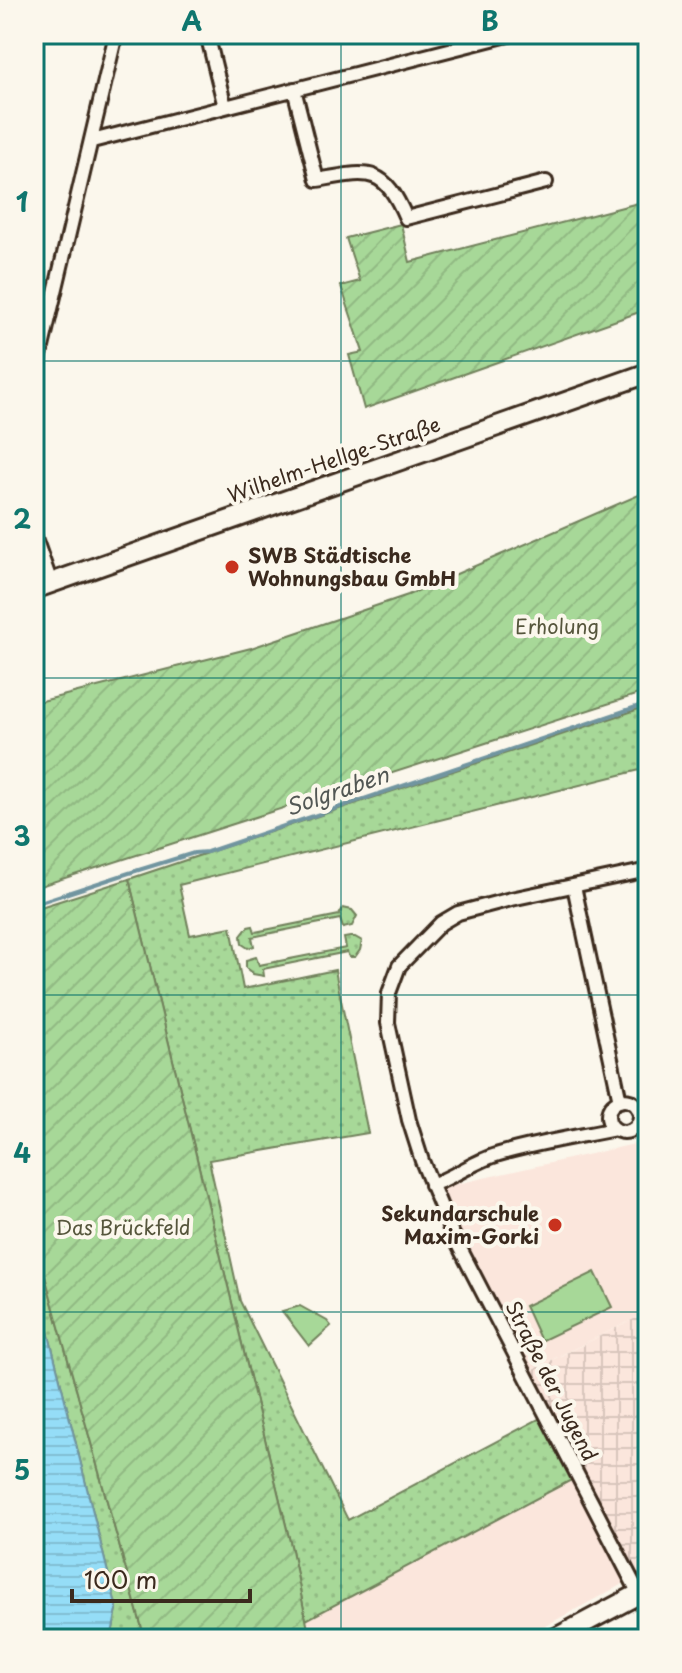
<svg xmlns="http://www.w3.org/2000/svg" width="682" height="1673" viewBox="0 0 682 1673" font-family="'Playpen Sans',sans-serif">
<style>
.built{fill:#fbe6dc}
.industrial{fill:url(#industrial-grid)}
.grass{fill:url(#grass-dots);stroke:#71815b;stroke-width:2}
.park{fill:#a7d898;stroke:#71815b;stroke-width:2}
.garden{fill:url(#garden-furrows);stroke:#71815b;stroke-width:2}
.water{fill:url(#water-rules);stroke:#7195a0;stroke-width:2}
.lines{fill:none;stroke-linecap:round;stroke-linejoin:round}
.stream{stroke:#7195a0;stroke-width:4}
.minor-casing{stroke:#3b2a1e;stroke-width:18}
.secondary-casing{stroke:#3b2a1e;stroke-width:24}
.minor{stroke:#fbf7ec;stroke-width:12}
.secondary{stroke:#fbf7ec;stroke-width:18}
.grid{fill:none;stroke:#0f766e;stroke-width:2;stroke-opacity:0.55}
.poi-dot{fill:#c8321e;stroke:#fbf7ec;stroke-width:3}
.labels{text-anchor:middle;stroke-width:8;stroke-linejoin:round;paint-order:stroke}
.street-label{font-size:20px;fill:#3b2a1e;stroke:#fbf7ec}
.poi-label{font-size:20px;font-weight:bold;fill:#3b2a1e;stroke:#fbf7ec;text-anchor:start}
.park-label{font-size:20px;fill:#56563c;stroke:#fbf7ec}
.water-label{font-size:22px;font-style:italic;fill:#525754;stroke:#fbf7ec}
.neatline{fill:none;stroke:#0f766e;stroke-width:3}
.grid-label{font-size:26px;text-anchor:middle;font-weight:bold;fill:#0f766e}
</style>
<defs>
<pattern id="industrial-grid" width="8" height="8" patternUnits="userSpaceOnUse" patternTransform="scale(2)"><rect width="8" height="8" fill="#fbe6dc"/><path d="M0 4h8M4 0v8" fill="none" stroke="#d8c5bc"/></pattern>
<pattern id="grass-dots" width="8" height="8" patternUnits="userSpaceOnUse" patternTransform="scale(2)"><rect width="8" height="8" fill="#a7d898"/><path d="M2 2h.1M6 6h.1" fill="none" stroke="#91ba83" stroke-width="1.8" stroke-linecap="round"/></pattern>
<pattern id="garden-furrows" width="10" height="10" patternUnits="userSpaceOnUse" patternTransform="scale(2)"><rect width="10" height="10" fill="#a7d898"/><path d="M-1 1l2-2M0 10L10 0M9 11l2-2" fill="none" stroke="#91ba83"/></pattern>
<pattern id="water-rules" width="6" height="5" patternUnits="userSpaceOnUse" patternTransform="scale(2)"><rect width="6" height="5" fill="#95ddf7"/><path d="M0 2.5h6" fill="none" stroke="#81bed3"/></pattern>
</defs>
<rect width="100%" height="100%" fill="#fbf7ec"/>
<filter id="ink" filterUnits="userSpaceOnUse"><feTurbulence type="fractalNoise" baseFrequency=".0125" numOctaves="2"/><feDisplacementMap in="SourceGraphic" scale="16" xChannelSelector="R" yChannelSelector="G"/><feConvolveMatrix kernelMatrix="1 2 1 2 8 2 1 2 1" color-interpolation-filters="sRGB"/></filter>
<g filter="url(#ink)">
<path class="built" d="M648 1141V1312L527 1372 435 1189Z
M579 1476 632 1579 521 1639H310L306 1620Z"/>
<path class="industrial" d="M648 1312V1570L632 1579 528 1372Z"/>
<path class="grass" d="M648 706V768L179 885 190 935 231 927 243 989 335 970 368 1133 209 1160 240 1301 348 1520 548 1414 579 1476 306 1620 292 1550 129 879Z
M343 908 352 910 357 916 352 926 343 928 340 919 252 937 254 946 248 948 242 944 241 936 248 927 253 926 255 932 339 915Z
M350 937H355L362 941 360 950 355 957H349L347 952 263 969 264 976 253 974 246 968V960L256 957 259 965 346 948 344 938Z
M34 1236 145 1639H111L117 1609 34 1275Z"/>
<path class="park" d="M595 1272 612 1307 541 1341 525 1306Z
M300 1306 327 1321 331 1326 309 1346 282 1311Z"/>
<path class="garden" d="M642 202 648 219V309L364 409 349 355 363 352 341 286 360 281 346 238 401 224 410 262Z
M648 491V691L34 888V703L251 648 408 595Z
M129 879 292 1550 310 1639H145L34 1236V909Z"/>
<path class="water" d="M34 1275 117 1609 111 1639H43L44 1632H34Z"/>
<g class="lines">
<path class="stream" d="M34 904 129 873 194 853 207 852 648 703"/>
<defs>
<path id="minor" d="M207 34 225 107
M294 89 317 180C369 171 383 165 406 218L546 182
M92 141 512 34
M34 381 116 34
M34 535 51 583
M574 886 620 1101
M608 1116a16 16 0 1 1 32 0a16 16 0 1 1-32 0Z
M431 1185C455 1177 474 1161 499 1154 536 1143 576 1137 615 1129
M639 1594 451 1231 422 1161 409 1120 388 1023 389 993 399 966 441 923 458 913 511 899 648 870"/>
<path id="secondary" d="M34 589 648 373
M554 1639 648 1589"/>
</defs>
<use href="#minor" class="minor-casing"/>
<use href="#secondary" class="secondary-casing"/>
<use href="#minor" class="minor"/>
<use href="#secondary" class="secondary"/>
</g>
</g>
<path class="grid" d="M341 34V1639M34 361H648M34 678H648M34 995H648M34 1312H648"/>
<g class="poi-dot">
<circle cx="232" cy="567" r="8"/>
<circle cx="555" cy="1225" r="8"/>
</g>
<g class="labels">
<g class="street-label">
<text transform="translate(334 460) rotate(-19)" y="7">Wilhelm-Hellge-Straße</text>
<text transform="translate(551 1381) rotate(63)" y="7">Straße der Jugend</text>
</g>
<g class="poi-label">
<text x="248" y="563">SWB Städtische<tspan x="248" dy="23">Wohnungsbau GmbH</tspan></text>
<text x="539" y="1221" text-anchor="end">Sekundarschule<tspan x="539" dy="23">Maxim-Gorki</tspan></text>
</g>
<g class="park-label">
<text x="557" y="634">Erholung</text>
<text x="123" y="1235">Das Brückfeld</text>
</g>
<g class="water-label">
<text transform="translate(337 791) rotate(-19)" y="8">Solgraben</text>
</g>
</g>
<rect width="682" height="1673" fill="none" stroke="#fbf7ec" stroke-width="88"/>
<path d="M72 1589v12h178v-12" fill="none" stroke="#3b2a1e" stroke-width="4"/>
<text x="84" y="1589" font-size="24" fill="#3b2a1e" stroke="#fbf7ec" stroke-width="6" paint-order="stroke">100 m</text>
<rect x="44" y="44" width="594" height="1585" class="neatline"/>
<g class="grid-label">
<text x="192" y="31">A</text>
<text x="490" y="31">B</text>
<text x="22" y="212">1</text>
<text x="22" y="529">2</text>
<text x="22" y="846">3</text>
<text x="22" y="1163">4</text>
<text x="22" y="1480">5</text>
</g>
</svg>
